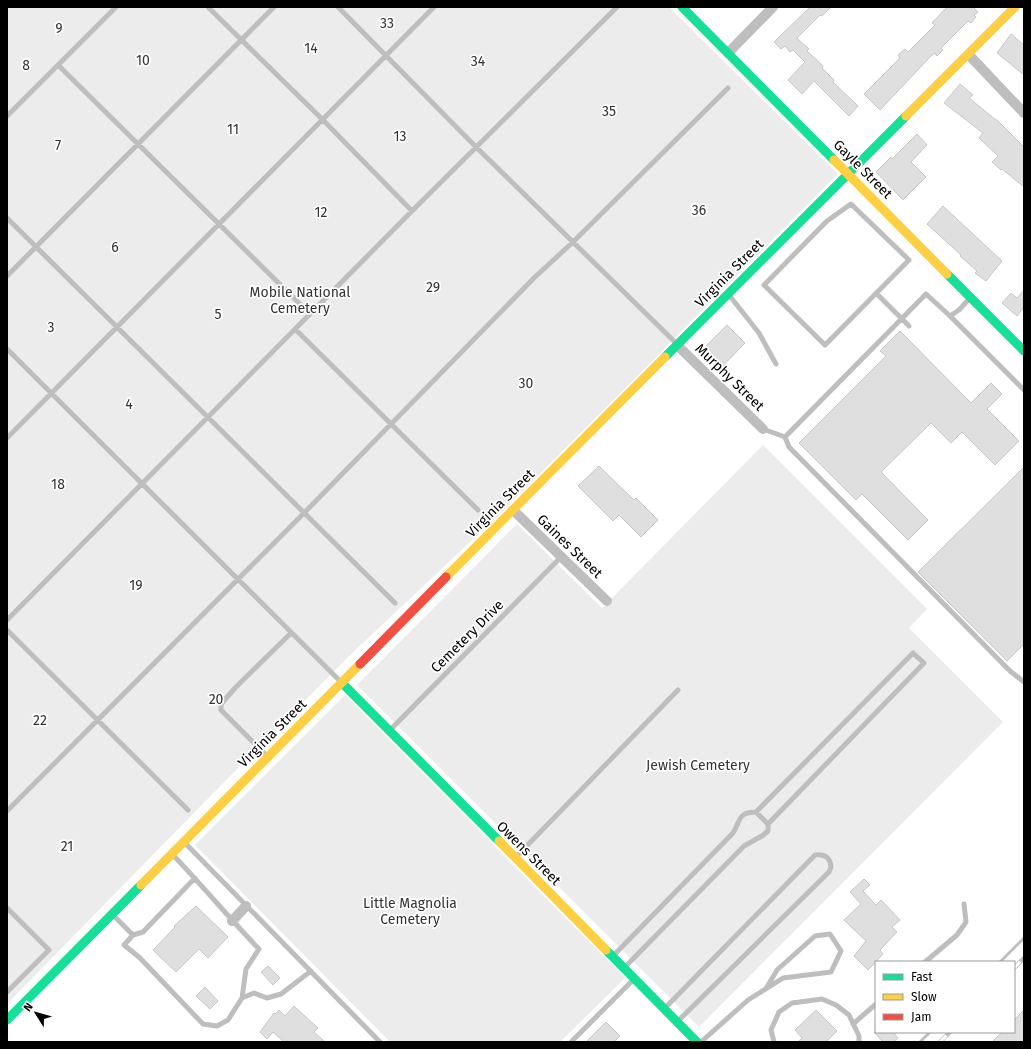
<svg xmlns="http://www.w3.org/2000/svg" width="1031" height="1049" viewBox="0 0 1031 1049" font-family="'Fira Sans',sans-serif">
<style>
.green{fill:#ececec}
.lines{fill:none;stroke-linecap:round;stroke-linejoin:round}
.stream{stroke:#bfbfbf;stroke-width:3}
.building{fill:#dfdfdf;stroke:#c7c7c7}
.lane{stroke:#bebebe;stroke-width:5}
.street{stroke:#bebebe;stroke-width:10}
.fast{stroke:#16e098;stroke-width:9}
.slow{stroke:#ffcf43;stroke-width:9}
.jam{stroke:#f24e42;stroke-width:9}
.rail-casing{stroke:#bebebe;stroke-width:4.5}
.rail{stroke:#fff;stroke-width:3;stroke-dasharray:9;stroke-linecap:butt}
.labels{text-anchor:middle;stroke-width:3.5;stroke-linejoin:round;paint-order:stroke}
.park-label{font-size:14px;fill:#333;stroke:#fff}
.street-label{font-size:14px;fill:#000;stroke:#fff}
</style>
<rect width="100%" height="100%" fill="#fff"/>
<path class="green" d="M7 7H669L838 174 502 512 347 658 181 826 7 1004Z
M763 445 927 609 909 628 1003 722 699 1027 357 685 517 524 602 608Z
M345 695 625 978 560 1042H390L195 845Z"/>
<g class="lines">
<path class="stream" d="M1000 962 1024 938
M920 1042 930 1032"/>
</g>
<path class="building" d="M810 7H831L822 16 820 15 797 38 809 49 807 51 823 66 822 68 834 80 833 82 858 106 849 116 814 81 802 94 788 80 805 62 793 50 790 52 785 46 781 49 774 42Z
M947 7H973L978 12 974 15 976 17 971 23 968 21 941 48 943 50 937 56 935 53 931 56 880 110 864 94 900 58 898 55 905 49 908 52 935 25 932 23Z
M1011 34 1024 45V75L997 53Z
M960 84 973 95 969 98 996 120H997L1024 147V187L1002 169 1001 170 992 162 998 156 979 138 983 133 944 103Z
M917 134 927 145 911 162 926 177 903 200 876 172 891 157 892 159Z
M943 206 1002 261 986 281 975 273 977 271 960 256 961 255 927 224Z
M1024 290V307L1017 316 1002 303 1011 293 1017 298Z
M727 325 745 343 719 370 700 352Z
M900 331 971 403 991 383 1002 394 987 409 1019 441 995 465 962 432 951 443 931 423 881 472 928 520 908 540 862 494 856 500 799 443 886 356 880 351Z
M599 466 634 500 636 498 658 520 641 537 619 515 613 521 578 486Z
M1024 467V644L1007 661 918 572Z
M864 879 870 885 863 891 876 905 881 900 900 920 892 927 897 932 880 950 883 954 868 970 854 956 866 941 844 920 861 904 850 892Z
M196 906 228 937 208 958 199 949 176 972 153 950 175 927 174 926Z
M268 966 280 978 273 985 261 972Z
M205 987 218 1001 210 1009 196 996Z
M294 1006 318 1028 314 1032 325 1042H284L273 1032 267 1039 260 1032 274 1013 275 1014 279 1010 285 1016Z
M816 1010 837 1031 826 1042H798L802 1038 795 1030Z
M1024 1010V1042H992L1002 1032H1014V1020Z
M606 1022 620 1036 614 1042H586Z
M874 1032H893L898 1038 894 1042H883Z"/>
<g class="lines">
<path class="lane" d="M208 7 322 119 412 211
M338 7 476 147 677 344
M58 65 310 314
M7 116 116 7
M851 204 909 260 825 345 764 285 827 221Z
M7 218 395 603
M7 276 274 7
M876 293 909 326
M729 295 759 333 776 364
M950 316 959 310 970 298
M295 329 478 510
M7 349 341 682
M763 429 785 437 789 447 1010 671 1024 682
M785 437 926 294 950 316 1024 390
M7 438 434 7
M7 620 412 211 617 7
M7 630 188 810
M390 730 561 557
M268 757 221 710V704L236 687 291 633
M7 811 304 513 534 278 573 242 728 88
M756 812 913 653 924 663 768 824
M185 843 380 1042
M172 854C202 885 229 918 259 949L246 969 242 998
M516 857 678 690
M7 908 49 950 7 992
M113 915 133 935 124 945 139 957 203 1024 217 1026 228 1020 242 998 254 993 267 998 281 994 311 971
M133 935 143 932 195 878
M613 956 733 833C741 820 738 812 756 812L768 824V831L762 836 744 846 624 968
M925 962 957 935 966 922 964 904
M665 1008 815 855C825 854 830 857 831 867L829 872 678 1021
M853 1024 876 1004
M571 1042 634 979
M701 1042 748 1000 783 978 831 972 841 951 830 934 815 936 777 970 767 987
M774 1042 771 1030 779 1012 792 1003 822 999 836 1005 849 1015 859 1036V1042"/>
<path class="street" d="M728 53 773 7
M969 55 1024 113
M677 345 763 429
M513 510 607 601
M232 921 246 906"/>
<path class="fast" d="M682 7 834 160
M947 274 1024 351
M665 357 906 116
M342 683 499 841
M606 950 697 1042
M7 1020 141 885"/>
<path class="slow" d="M906 116 1015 7
M834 160 947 274
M446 577 665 357
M499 841 606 950
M141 885 360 664"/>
<path class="jam" d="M360 664 446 577"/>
<defs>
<path id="rail" d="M1014 968 1024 958
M940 1042 950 1032"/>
</defs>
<use href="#rail" class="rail-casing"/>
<use href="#rail" class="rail"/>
</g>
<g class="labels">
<g class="park-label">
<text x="387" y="28">33</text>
<text x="59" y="33">9</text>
<text x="311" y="53">14</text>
<text x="143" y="65">10</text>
<text x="478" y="66">34</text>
<text x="26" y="70">8</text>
<text x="609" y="116">35</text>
<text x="233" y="134">11</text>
<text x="400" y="141">13</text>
<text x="58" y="150">7</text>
<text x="699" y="215">36</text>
<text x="321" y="217">12</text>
<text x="115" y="252">6</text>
<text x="433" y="292">29</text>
<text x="300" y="297">Mobile National<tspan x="300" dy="16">Cemetery</tspan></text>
<text x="218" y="319">5</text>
<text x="51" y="332">3</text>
<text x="526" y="388">30</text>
<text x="129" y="409">4</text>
<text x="58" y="489">18</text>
<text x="136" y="590">19</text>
<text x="216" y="704">20</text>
<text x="40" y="725">22</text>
<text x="698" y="770">Jewish Cemetery</text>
<text x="67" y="851">21</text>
<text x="410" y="908">Little Magnolia<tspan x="410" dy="16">Cemetery</tspan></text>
</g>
<g class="street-label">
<text transform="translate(863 169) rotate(45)" y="5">Gayle Street</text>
<text transform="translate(729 273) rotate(-45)" y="5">Virginia Street</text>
<text transform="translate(730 377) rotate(44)" y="5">Murphy Street</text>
<text transform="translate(500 503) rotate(-45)" y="5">Virginia Street</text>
<text transform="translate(570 546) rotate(44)" y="5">Gaines Street</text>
<text transform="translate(467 636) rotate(-45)" y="5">Cemetery Drive</text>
<text transform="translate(272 733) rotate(-45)" y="5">Virginia Street</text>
<text transform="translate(529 853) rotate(45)" y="5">Owens Street</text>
</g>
</g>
<rect width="1031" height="1049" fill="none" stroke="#000000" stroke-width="16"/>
<rect x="875" y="961" width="140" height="72" fill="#ffffff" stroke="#999999"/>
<rect x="883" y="974" width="20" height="6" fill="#16e098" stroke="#999999"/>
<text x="911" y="981" font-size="12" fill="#000000">Fast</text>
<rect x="883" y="994" width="20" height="6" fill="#ffcf43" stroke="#999999"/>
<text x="911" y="1001" font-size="12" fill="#000000">Slow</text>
<rect x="883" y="1014" width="20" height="6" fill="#f24e42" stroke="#999999"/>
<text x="911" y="1021" font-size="12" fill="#000000">Jam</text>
<g transform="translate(36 1013) rotate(307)" stroke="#ffffff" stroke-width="3" paint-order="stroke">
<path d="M0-3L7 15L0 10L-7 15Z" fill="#000000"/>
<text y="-6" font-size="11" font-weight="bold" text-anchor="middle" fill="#000000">N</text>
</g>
</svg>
